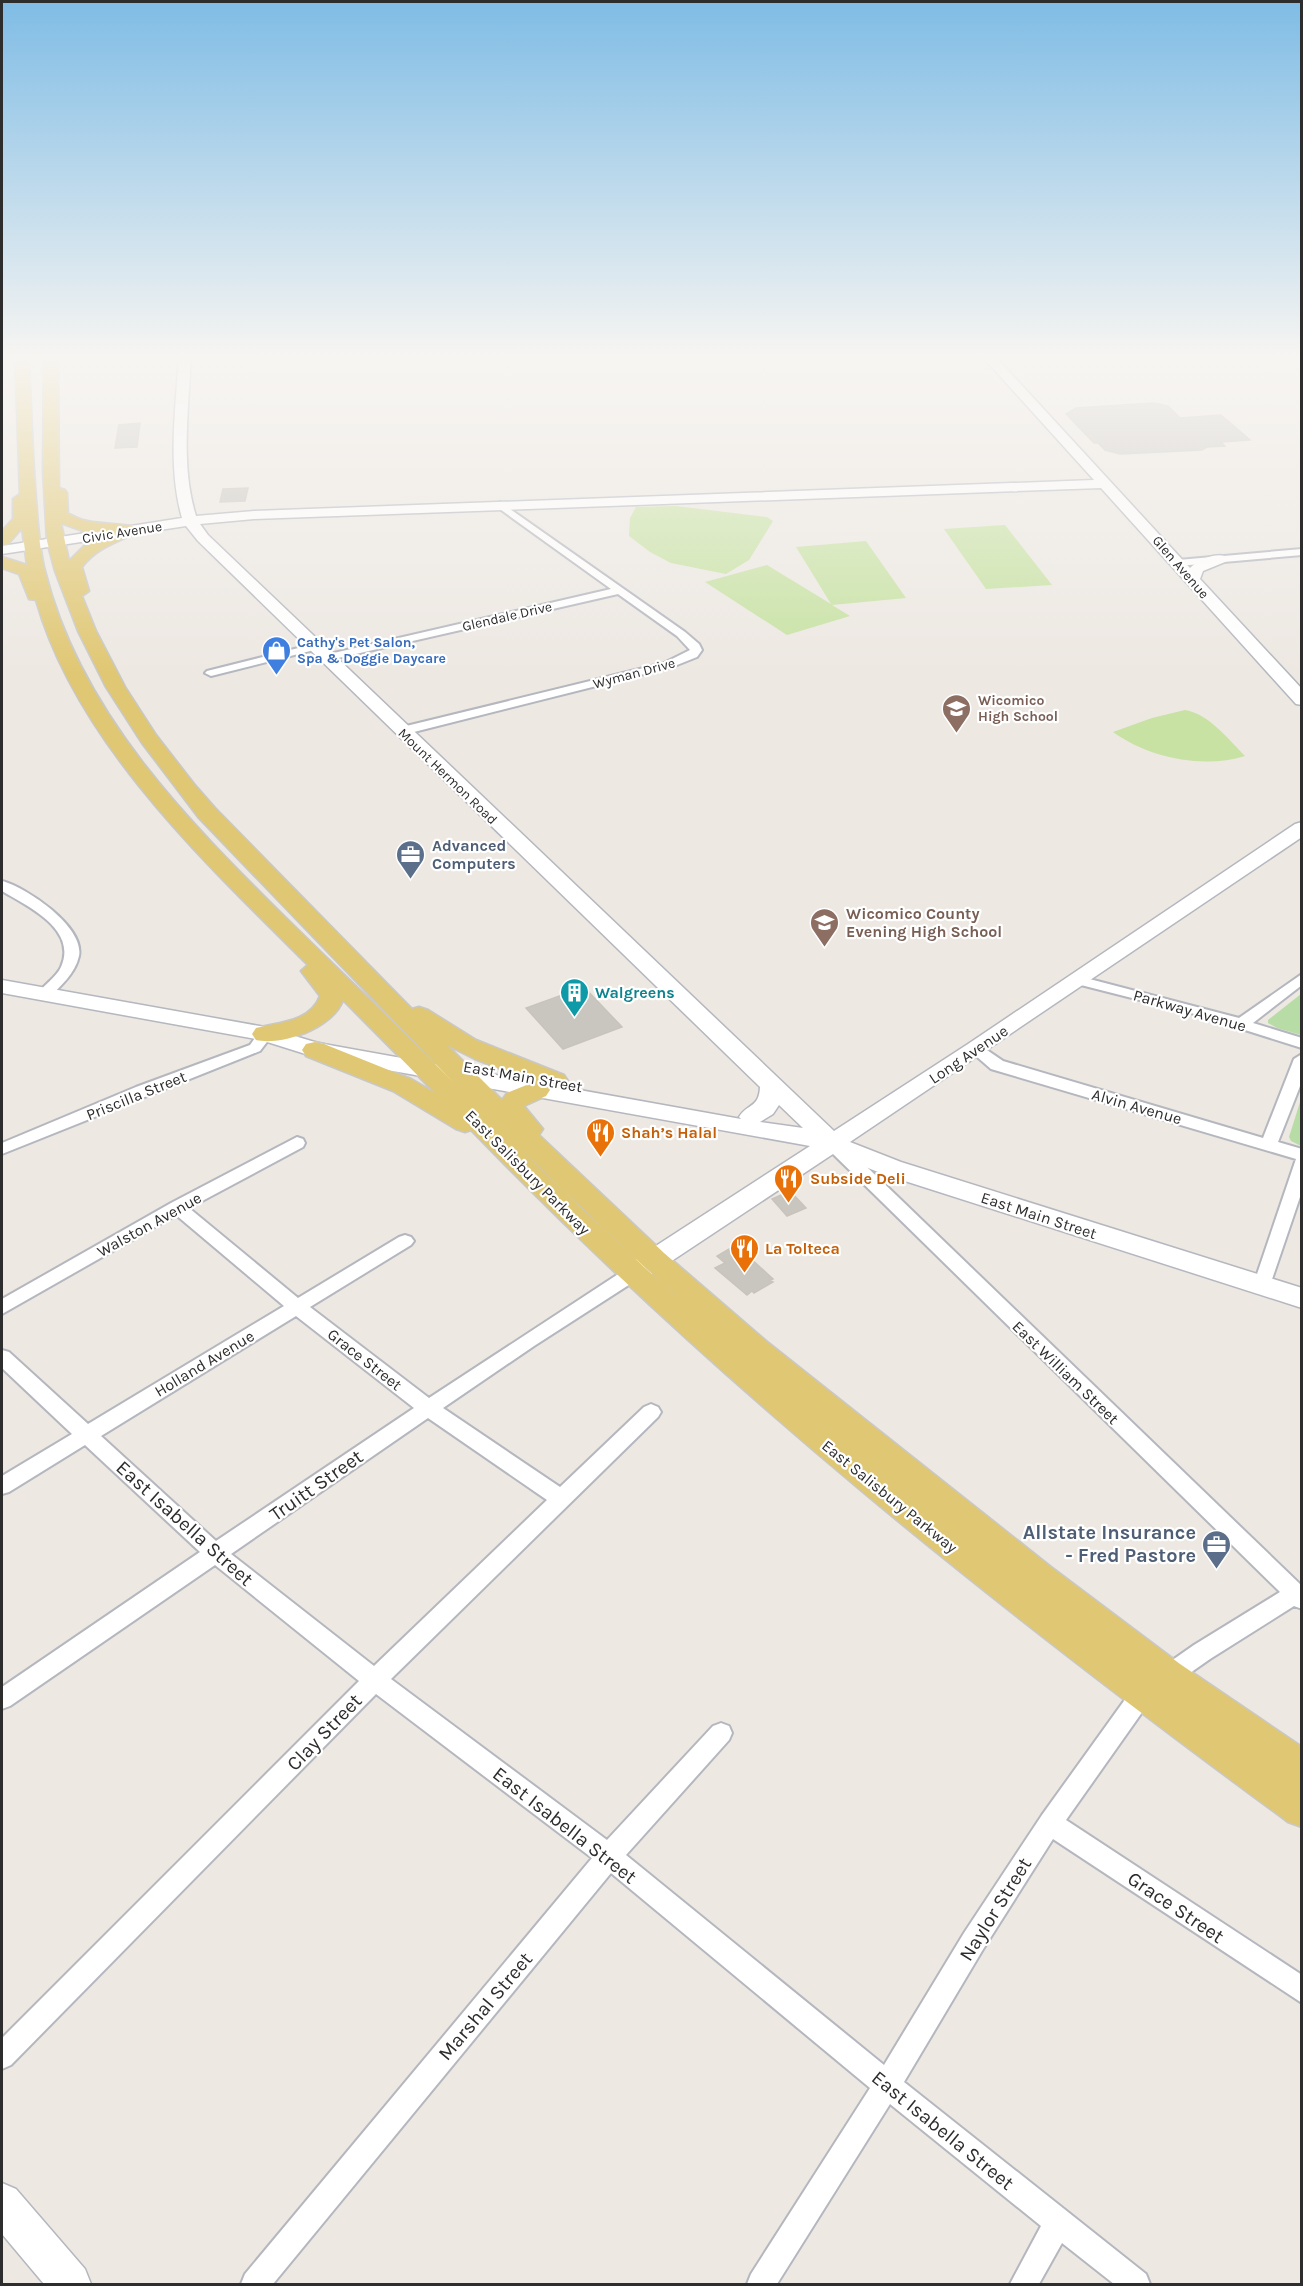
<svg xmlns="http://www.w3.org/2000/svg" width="1303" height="2286" viewBox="0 0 1303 2286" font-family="Karla,sans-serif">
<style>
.green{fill:#b8dca6}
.pitch{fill:#c7e2a3}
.building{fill:#c9c6c0;stroke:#c8c4bb;stroke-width:1.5}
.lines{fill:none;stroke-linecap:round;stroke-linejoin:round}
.street-casing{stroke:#b5b7bf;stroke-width:4}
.secondary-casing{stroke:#b5b7bf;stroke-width:3}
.primary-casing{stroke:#c8c8c8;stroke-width:3}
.street{fill:#fff;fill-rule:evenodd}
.secondary{fill:#fff;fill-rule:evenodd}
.primary{fill:#e0c773;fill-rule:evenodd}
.labels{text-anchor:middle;stroke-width:4.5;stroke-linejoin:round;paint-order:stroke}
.far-street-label{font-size:14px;fill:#2d2d2d;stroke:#fff}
.far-shop-label{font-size:14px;font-weight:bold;fill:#366cbe;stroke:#fff;text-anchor:start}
.far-education-label{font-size:14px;font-weight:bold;fill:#785e54;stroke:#fff;text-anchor:start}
.service-label{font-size:16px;font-weight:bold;fill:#4e5e75;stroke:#fff;text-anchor:start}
.education-label{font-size:16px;font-weight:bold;fill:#785e54;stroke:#fff;text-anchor:start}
.culture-label{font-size:16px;font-weight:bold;fill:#0d838f;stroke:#fff;text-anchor:start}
.street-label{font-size:16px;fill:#2d2d2d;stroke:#fff}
.food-label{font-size:16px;font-weight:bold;fill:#c56008;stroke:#fff;text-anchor:start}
.near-street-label{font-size:20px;fill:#2d2d2d;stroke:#fff}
.near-service-label{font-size:20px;font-weight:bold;fill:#4e5e75;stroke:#fff;text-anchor:end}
</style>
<rect width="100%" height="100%" fill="#ede8e2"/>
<path class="green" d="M1301 994V1035L1277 1028 1268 1023V1020Z
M1301 1099V1146L1291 1141 1289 1137Z"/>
<path class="pitch" d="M676 506 767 517 773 521 749 560 726 574 671 563 650 552 629 536 630 518 636 507Z
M1005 525 1052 585 986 589 944 529Z
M866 541 906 598 832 605 850 616 787 635 705 582 767 565 831 604 796 547Z
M1185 710C1209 714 1228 739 1245 756 1203 769 1149 758 1113 732L1152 718Z"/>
<path class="building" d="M1154 403 1168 406 1180 418 1221 415 1250 440 1221 442 1225 446 1207 447 1202 450 1120 454 1105 450 1098 443H1094L1066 414 1076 408Z
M140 423 137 447 115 448 119 425Z
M248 488 245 501 220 502 223 489Z
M584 987 622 1027 563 1049 526 1008Z
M790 1191 806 1208 787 1216 772 1199Z
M736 1245 773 1279 770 1280 773 1282 754 1293 752 1291 747 1295 715 1268 725 1263 717 1256Z"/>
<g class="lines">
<defs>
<path id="street" d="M500 502 685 632 699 644 702 650 697 657 672 667 402 735 398 734V728L664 663 690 650 677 636 618 594 325 661 321 660 319 658 325 655 611 589 497 507 495 505Z
M1302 549V555L1178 566 1173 563 1178 560Z
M314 644 318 645V649L211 676 205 673 207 671Z
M2 881C26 887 85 927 79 956 75 974 61 985 49 998H39L37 995C43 985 56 978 61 967 78 929 27 906 2 891Z
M1302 974V985L1253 1023 1302 1038V1048L1191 1013 1073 983 1071 980 1078 976 1239 1018Z
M265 1029 273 1034 260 1051 2 1154V1143L136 1087 250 1045 260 1031Z
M976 1044 981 1046 1003 1061 1263 1138 1294 1059 1302 1054V1081L1278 1142 1302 1149V1191L1268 1291 1262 1293 1256 1291 1253 1286 1296 1159 991 1069 968 1049Z
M297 1137 303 1139 305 1143 303 1147 189 1208 298 1298 399 1237 405 1235 411 1237 414 1241 411 1245 310 1307 429 1398 626 1269 632 1268 638 1269 641 1274 638 1279 534 1346 443 1408 560 1487 644 1407 651 1404 658 1407 661 1412 658 1417 391 1679 607 1840 713 1726 721 1723 729 1726 732 1733 729 1740 626 1855 884 2065 964 1933 1042 1815 1134 1687 1194 1645 1280 1592 830 1151 828 1147 830 1143H842L1302 1586V1609L1294 1606 1210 1659 1150 1701 1066 1820 1302 1975V2003L1053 1839 982 1951 904 2082 1146 2274 1150 2284H1114L1062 2243 1039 2284H1010L1041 2226 890 2104 777 2284H747L751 2274 870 2088 611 1873 273 2284H241L245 2274 592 1858 376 1694 11 2065 2 2069V2038L359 1681 215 1565 10 1706 2 1709V1687L200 1552 85 1445 9 1492 2 1494V1476L72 1434 2 1368V1350L9 1352 88 1424 284 1306 176 1215 2 1314V1299L171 1203ZM296 1316 414 1408 216 1541 101 1436ZM428 1418 547 1500 374 1666 231 1554Z"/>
<path id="secondary" d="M179 354H191C189 408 180 465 196 516L254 511 1094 480 980 354H993L1190 568C1198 560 1214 553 1225 556L1228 559 1225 562 1203 571 1200 579 1302 689V705L1296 704 1101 488 254 519 200 524 208 535 834 1131 968 1044 1295 824 1302 822V837L850 1142 901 1162 1302 1288V1308L883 1174 833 1154 646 1278 637 1280 628 1278 624 1271 628 1264 810 1146 315 1057 261 1040 2 993V980L265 1027 318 1043 741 1119 739 1117C748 1103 759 1108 760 1087L198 541 186 526 2 554V546L182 518C167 465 176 408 179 354ZM779 1105 803 1128 760 1122 773 1114Z
M2 2183 16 2189 85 2269 91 2284H44L2 2234Z"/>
<path id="primary" d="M15 354H29C31 403 32 451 36 499 38 523 39 548 45 571 80 713 188 821 288 920 343 974 399 1027 453 1082L199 818 142 743 106 687 78 631 55 571 47 541 43 471 44 354H58L59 488 65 490 67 493 68 513C89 527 112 521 136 527L138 530 136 533C116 542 95 549 82 567L89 591 82 596 96 631 125 687 156 735 194 784 215 808 412 1009 419 1007 428 1010 476 1040 564 1075 568 1081 564 1087 555 1089 549 1088 550 1090 546 1096 524 1106 543 1129 539 1135 664 1253 766 1341 1051 1567 1180 1664 1302 1747V1827L1288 1822C998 1609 722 1390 471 1130L465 1132 456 1129 393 1091 306 1056 302 1050 306 1044 315 1042 324 1044 411 1079 435 1093 343 1000C333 1028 282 1046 256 1040L252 1034 256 1028C280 1022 310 1022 320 996L301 971 308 965C206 864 76 742 36 600L29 599 19 574 2 568V557L27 565 22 528 8 544 2 545V531L13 519V499L20 494ZM61 523 83 531 108 534 85 545 69 561ZM447 1045 475 1059 534 1082 507 1093 502 1100ZM511 1140 644 1267 722 1337C650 1273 580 1208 511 1140Z"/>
</defs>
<use href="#street" class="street-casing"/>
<use href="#secondary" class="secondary-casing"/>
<use href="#primary" class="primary-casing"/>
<use href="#street" class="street"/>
<use href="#secondary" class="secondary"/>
<use href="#primary" class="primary"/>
</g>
<linearGradient id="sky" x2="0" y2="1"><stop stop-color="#7fbce5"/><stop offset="0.53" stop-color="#f7f5f2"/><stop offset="1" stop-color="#f7f5f2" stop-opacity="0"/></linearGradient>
<rect width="1303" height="674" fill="url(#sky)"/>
<defs>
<symbol id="shop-pin" viewBox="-11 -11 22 30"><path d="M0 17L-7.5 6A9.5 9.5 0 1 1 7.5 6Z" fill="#3f7fe0" stroke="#fff"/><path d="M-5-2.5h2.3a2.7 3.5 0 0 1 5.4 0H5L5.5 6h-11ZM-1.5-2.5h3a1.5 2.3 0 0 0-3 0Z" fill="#fff"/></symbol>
<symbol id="school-pin" viewBox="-11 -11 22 30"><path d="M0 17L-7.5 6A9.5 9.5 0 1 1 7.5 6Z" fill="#8d6e63" stroke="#fff"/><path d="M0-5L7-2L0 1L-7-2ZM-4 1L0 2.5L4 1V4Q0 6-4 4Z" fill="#fff"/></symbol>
<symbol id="office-pin" viewBox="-11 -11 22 30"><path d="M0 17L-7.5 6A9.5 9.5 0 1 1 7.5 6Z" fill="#5c6f8a" stroke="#fff"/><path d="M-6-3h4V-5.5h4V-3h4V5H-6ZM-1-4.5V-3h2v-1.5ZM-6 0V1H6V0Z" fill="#fff"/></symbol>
<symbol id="building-pin" viewBox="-11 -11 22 30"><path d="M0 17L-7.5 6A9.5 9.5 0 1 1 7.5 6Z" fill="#0f9aa8" stroke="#fff"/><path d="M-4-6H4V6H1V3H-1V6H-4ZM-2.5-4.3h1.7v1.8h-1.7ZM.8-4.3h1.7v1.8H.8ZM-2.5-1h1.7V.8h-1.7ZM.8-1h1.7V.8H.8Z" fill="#fff"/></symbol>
<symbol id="restaurant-pin" viewBox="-11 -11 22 30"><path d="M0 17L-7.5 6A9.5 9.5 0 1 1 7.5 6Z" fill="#e8710a" stroke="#fff"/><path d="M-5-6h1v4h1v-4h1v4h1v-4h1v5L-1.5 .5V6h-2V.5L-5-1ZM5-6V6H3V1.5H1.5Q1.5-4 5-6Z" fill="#fff"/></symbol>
</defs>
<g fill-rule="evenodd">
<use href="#shop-pin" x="260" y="634" width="33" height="45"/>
<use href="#school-pin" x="940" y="692" width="33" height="45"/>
<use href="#office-pin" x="394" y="838" width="33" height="45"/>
<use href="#school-pin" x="808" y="906" width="33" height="45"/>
<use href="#building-pin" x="558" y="976" width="33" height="45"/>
<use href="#restaurant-pin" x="584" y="1116" width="33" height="45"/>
<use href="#restaurant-pin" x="772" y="1162" width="33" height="45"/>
<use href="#restaurant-pin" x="728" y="1232" width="33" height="45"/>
<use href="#office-pin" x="1200" y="1528" width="33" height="45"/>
</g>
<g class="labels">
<g class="far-street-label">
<text transform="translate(122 532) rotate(-9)" y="5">Civic Avenue</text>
<text transform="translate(1181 567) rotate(49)" y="5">Glen Avenue</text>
<text transform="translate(507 616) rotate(-13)" y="5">Glendale Drive</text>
<text transform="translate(634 673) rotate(-15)" y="5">Wyman Drive</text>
<text transform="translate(448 776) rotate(44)" y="5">Mount Hermon Road</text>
</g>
<g class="far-shop-label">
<text x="297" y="647">Cathy's Pet Salon,<tspan x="297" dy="16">Spa &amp; Doggie Daycare</tspan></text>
</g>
<g class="far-education-label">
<text x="978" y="705">Wicomico<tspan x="978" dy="16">High School</tspan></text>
</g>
<g class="service-label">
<text x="432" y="851">Advanced<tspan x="432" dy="18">Computers</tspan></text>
</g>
<g class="education-label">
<text x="846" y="919">Wicomico County<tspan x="846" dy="18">Evening High School</tspan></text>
</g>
<g class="culture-label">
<text x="595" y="998">Walgreens</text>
</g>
<g class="street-label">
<text transform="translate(1190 1010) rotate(16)" y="6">Parkway Avenue</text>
<text transform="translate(968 1054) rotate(-34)" y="6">Long Avenue</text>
<text transform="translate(523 1076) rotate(10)" y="6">East Main Street</text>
<text transform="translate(136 1095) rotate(-22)" y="6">Priscilla Street</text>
<text transform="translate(1137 1106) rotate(16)" y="6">Alvin Avenue</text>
<text transform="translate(528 1172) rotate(45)" y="6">East Salisbury Parkway</text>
<text transform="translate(1039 1215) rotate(18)" y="6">East Main Street</text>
<text transform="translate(149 1224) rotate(-29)" y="6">Walston Avenue</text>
<text transform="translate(365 1359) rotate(38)" y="6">Grace Street</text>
<text transform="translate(204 1363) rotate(-31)" y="6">Holland Avenue</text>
<text transform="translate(1066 1372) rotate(44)" y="6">East William Street</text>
<text transform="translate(890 1496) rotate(39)" y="6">East Salisbury Parkway</text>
</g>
<g class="food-label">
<text x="621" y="1138">Shah’s Halal</text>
<text x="810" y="1184">Subside Deli</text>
<text x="765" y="1254">La Tolteca</text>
</g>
<g class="near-street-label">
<text transform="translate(316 1485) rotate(-35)" y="7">Truitt Street</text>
<text transform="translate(185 1523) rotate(42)" y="7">East Isabella Street</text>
<text transform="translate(324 1732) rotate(-46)" y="7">Clay Street</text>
<text transform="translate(565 1825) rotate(38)" y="7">East Isabella Street</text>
<text transform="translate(1176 1907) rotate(34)" y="7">Grace Street</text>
<text transform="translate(995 1909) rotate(-58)" y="7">Naylor Street</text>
<text transform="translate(485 2006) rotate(-50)" y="7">Marshal Street</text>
<text transform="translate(943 2130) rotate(39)" y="7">East Isabella Street</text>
</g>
<g class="near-service-label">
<text x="1196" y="1539">Allstate Insurance<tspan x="1196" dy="23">- Fred Pastore</tspan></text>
</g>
</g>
<rect width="1303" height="2286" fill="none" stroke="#2d2d2d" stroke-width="6"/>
</svg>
